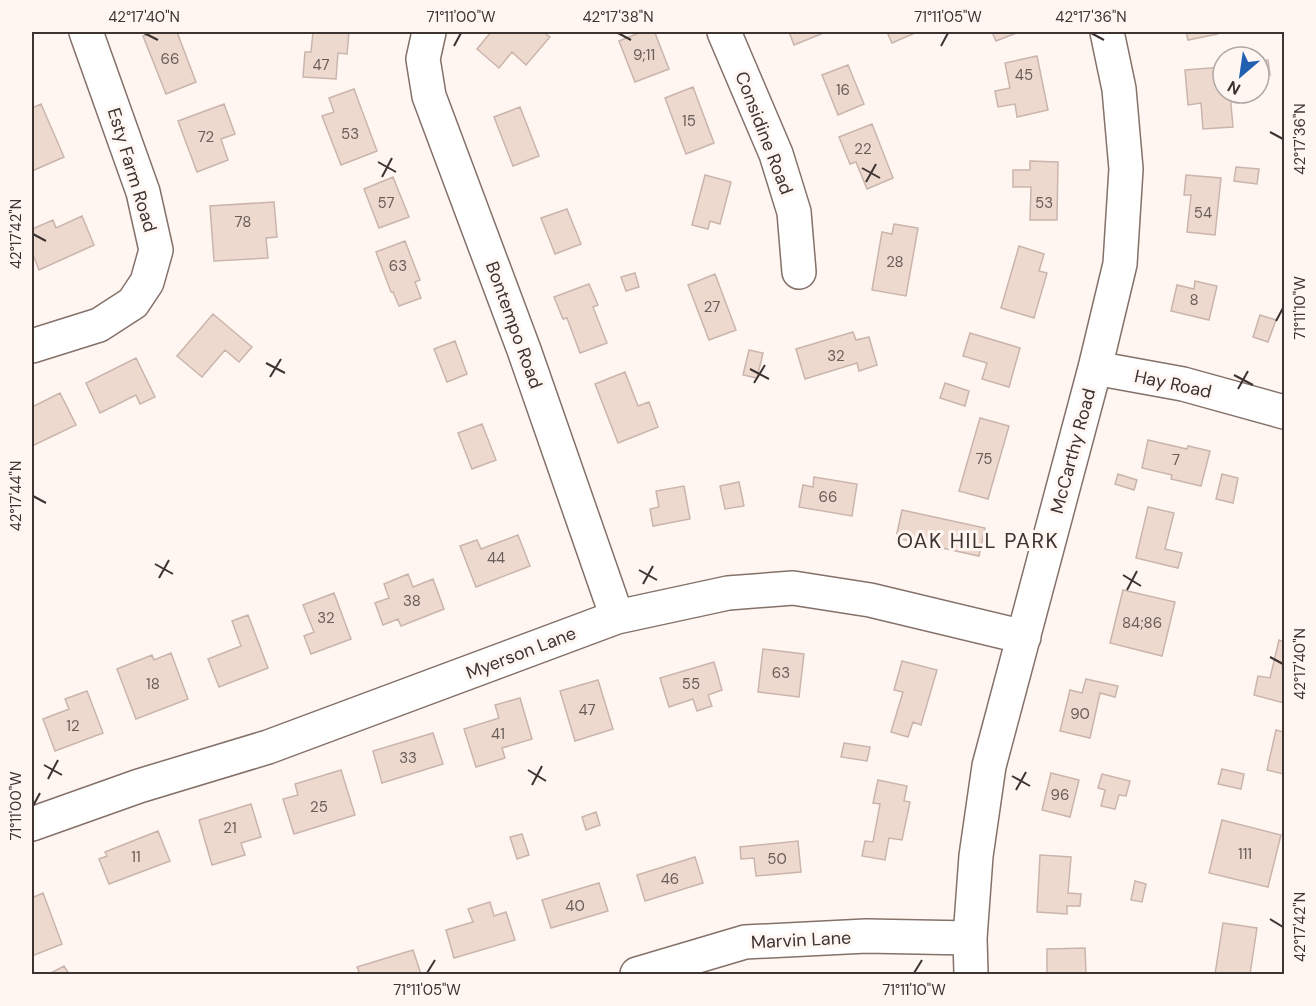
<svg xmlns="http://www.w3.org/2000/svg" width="1316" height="1006" viewBox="0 0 1316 1006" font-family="'DM Sans',sans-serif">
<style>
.building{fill:#eed9cf;stroke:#cab5ac;stroke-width:1.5}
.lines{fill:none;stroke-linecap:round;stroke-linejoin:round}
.minor-casing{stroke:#847168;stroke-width:36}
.minor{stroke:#fff;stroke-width:33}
.ticks{fill:none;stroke:#3d3431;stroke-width:2}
.labels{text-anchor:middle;stroke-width:6;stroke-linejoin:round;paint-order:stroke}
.number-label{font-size:15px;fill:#695d58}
.street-label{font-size:18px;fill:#3d3431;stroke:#fff6f2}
.quarter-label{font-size:21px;letter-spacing:1.5px;fill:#3d3431;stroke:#fff6f2}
.neatline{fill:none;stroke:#3d3431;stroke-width:2}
.ticks-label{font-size:15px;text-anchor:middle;fill:#3d3431}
</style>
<rect width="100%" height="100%" fill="#fff6f2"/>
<path class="building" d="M155 32H177L196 82 166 94 143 36Z
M313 32H349L347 54 338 53 336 79 303 77 305 52H311Z
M491 32H543L550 37 526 65 512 52 499 68 477 49Z
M638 32H660L655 33 669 69 635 82 619 41 639 33Z
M789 32H820L821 34 794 45Z
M887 32H914L915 33 892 43Z
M992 32H1019L996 41Z
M1186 32H1218V34L1188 40Z
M1037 56 1048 110 1017 117 1015 104 998 107 995 91 1010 88 1005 63Z
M1268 60 1270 75 1259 76V61Z
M848 65 864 104 838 115 822 75Z
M1223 67V93H1230L1233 127 1203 129 1201 103 1188 105 1185 70Z
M693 87 714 143 686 154 665 98Z
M354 89 377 151 341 165 322 116 334 112 329 98Z
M41 104 64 157 32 171V108Z
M224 104 235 134 221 139 228 160 197 172 178 121Z
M520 107 539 156 513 166 494 117Z
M872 124 893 178 867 189 856 162 850 164 839 137Z
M1030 161 1058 162 1057 220H1030L1031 187H1013V170H1030Z
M1236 167 1259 169 1257 184 1234 181Z
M705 175 731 182 720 224 710 221 708 229 692 225Z
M1186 175 1221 178 1215 235 1187 232 1191 195H1184Z
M393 177 409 217 379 228 364 189Z
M274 202 277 237 266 238 268 258 214 261 210 206Z
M567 209 581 244 555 254 541 218Z
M82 216 94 245 39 270 32 252V229L53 220 56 228Z
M894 224 918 228 906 296 872 290 882 232 892 234Z
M405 241 420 280 415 282 421 298 399 306 393 292H391L376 252Z
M1019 246 1044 254 1039 271 1047 273 1034 318 1001 308Z
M635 273 639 287 626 291 621 277Z
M715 274 736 330 709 340 688 285Z
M1195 281 1217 286 1209 320 1171 311 1177 285 1194 289Z
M589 284 598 305 593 307 607 343 580 353 567 318 563 319 554 297Z
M213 314 252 347 239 362 225 350 202 377 177 356Z
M1260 315 1276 320 1268 342 1253 337Z
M853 332 856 340 869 337 877 365 859 371 857 363 805 379 796 349Z
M970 333 1020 348 1009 387 982 379 987 363 963 356Z
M455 341 467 374 447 382 434 349Z
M749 350 763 353 757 378 743 375Z
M136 358 155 397 140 404 136 395 100 413 86 383Z
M625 372 638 406 649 402 658 427 618 443 595 384Z
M945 383 969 391 965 406 940 398Z
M60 393 76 425 32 446V407Z
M980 418 1009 426 988 499 959 491Z
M482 424 496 460 472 469 458 433Z
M1148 440 1187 449 1188 446 1210 451 1201 486 1171 479 1172 475 1142 468Z
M1118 474 1137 480 1134 490 1115 484Z
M1222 474 1238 478 1233 503 1216 499Z
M814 477 857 484 852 516 799 507 803 485 813 487Z
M739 482 744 506 725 509 720 486Z
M684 486 690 519 653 526 650 509 659 507 656 491Z
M1148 507 1174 513 1165 549 1182 553 1178 568 1136 558Z
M902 510 985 528 979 556 896 538Z
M518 535 530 566 476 587 460 546 477 540 481 549Z
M408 574 413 587 433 579 444 609 401 626 398 619 383 625 375 603 389 598 384 584Z
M1123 590 1175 602 1162 656 1110 643Z
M334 593 351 639 311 654 304 636 314 632 303 605Z
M248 615 268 668 219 687 208 659 241 646 232 621Z
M1279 640 1284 642V703L1254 695 1258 676 1270 678Z
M763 649 804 654 799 697 758 692Z
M171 653 188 699 136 719 117 669 152 655 154 660Z
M902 661 937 670 921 725 913 722 908 737 891 732 903 692 894 690Z
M714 662 722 690 708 695 712 706 697 711 693 699 669 707 660 678Z
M1086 679 1118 686 1115 697 1100 693 1090 738 1060 731 1070 690 1082 693Z
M598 680 613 729 575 741 560 691Z
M87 691 103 733 55 751 43 719 69 709 65 699Z
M520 698 532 739 502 748 505 758 476 767 464 729 499 718 495 705Z
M1276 730 1284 732V774L1267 770Z
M433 733 443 764 382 783 373 751Z
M844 743 870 747 867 761 841 757Z
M1222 769 1244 774 1241 789 1218 784Z
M341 770 355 815 294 834 283 799 298 795 295 784Z
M1051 773 1079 780 1070 817 1042 810Z
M1102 774 1130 781 1126 796 1119 795 1115 809 1101 806 1105 790 1098 788Z
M878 780 907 786 904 801 910 802 902 840 889 838 885 860 862 856 865 841 873 842 880 804 873 803Z
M251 804 261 837 241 843 245 855 212 865 199 820Z
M596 812 600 825 586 830 582 817Z
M1222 820 1281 835 1268 887 1209 873Z
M158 831 170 861 109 884 99 859 107 856 105 852Z
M522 834 529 855 517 859 510 837Z
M798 841 801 872 756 876 754 858 741 859 740 847Z
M1040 855 1071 857 1068 893 1081 894 1080 906H1067V914L1037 912Z
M695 857 703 883 645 901 637 875Z
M1135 881 1146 884 1142 902 1131 900Z
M599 883 608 911 551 928 542 900Z
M32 891 34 897 43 893 62 944 32 956Z
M490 902 494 916 506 912 515 940 454 958 446 930 473 922 468 909Z
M1223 923 1257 928 1250 974H1215Z
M1085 948 1086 974H1047V949Z
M413 950 421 974H360L357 967Z
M64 966 69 974H49Z"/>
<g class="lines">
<defs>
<path id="minor" d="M429 32 423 59 429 96 524 350 617 617
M724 32 776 154 794 212 799 272
M32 346 99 325 133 303 147 282 156 250 143 192 86 32
M1095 368 1183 384 1284 412
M32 824 139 786 268 747 617 617 728 593 793 588 870 600 1024 637
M637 974 745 942 866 936 970 938
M971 974 970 938 976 856 989 766 1095 368 1120 264 1126 169 1119 89 1107 32"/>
</defs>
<use href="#minor" class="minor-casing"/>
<use href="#minor" class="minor"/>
</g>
<path class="ticks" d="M144 33 158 40M618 33 631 40M1091 33 1104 40M454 46 461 33M941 46 948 33M1270 132 1283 139M378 162 396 172M862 168 880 178M382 177 392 158M866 182 876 164M33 234 46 241M1276 321 1283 308M266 363 285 373M750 369 769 379M1234 375 1253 385M270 377 281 359M754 383 765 365M1238 389 1248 371M33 496 46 503M155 564 173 574M639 570 657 580M1123 575 1141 586M159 578 169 560M643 584 653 566M1127 590 1137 571M1270 657 1283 664M44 765 62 775M528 770 546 781M1012 776 1030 786M48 779 58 760M532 785 542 766M1016 790 1026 772M33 806 40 793M1270 919 1283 927M427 973 435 960M914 973 922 960"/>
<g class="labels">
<g class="number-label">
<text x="644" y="60">9;11</text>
<text x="170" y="64">66</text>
<text x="321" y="70">47</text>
<text x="1024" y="80">45</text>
<text x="843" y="95">16</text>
<text x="689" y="126">15</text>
<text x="350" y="139">53</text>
<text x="206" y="142">72</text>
<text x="863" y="154">22</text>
<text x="386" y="208">57</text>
<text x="1044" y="208">53</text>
<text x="1203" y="218">54</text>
<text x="243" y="227">78</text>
<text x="895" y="267">28</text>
<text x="398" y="271">63</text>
<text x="1194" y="305">8</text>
<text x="712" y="312">27</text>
<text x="836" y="361">32</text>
<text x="984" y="464">75</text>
<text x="1176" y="465">7</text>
<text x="828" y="502">66</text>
<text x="496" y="563">44</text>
<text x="412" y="606">38</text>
<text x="326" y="623">32</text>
<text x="1142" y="628">84;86</text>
<text x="781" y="678">63</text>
<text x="153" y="689">18</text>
<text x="691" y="689">55</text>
<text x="587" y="715">47</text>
<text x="1080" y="719">90</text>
<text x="73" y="731">12</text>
<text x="498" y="739">41</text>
<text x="408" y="763">33</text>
<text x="1060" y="800">96</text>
<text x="319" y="812">25</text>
<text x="230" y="833">21</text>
<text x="1245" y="859">111</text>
<text x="136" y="862">11</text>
<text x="777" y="864">50</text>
<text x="670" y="884">46</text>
<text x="575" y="911">40</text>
</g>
<g class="street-label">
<text transform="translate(764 133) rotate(69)" y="6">Considine Road</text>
<text transform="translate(132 170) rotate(73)" y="6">Esty Farm Road</text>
<text transform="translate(514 325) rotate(70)" y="6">Bontempo Road</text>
<text transform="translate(1173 384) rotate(12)" y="6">Hay Road</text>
<text transform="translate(1073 451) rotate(-75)" y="6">McCarthy Road</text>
<text transform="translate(521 653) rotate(-21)" y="6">Myerson Lane</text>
<text transform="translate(801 940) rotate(-3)" y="6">Marvin Lane</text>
</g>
<g class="quarter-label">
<text x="978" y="548">OAK HILL PARK</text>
</g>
</g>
<rect width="1316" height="1006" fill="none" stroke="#fff6f2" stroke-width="66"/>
<g transform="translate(1241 75) rotate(209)"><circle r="28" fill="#fff6f2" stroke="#b1a8a5" stroke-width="1.5"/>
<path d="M0-4.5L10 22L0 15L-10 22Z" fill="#2260b2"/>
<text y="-9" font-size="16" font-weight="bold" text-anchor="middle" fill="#3d3431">N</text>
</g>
<rect x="33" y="33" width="1250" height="940" class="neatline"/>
<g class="ticks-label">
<text x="144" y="22">42°17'40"N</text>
<text x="461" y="22">71°11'00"W</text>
<text x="618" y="22">42°17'38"N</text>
<text x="948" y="22">71°11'05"W</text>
<text x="1091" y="22">42°17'36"N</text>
<text transform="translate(1300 139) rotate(-90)" y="5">42°17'36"N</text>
<text transform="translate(16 234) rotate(-90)" y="5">42°17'42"N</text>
<text transform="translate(1300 308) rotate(-90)" y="5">71°11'10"W</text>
<text transform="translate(16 496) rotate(-90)" y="5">42°17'44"N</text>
<text transform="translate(1300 664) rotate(-90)" y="5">42°17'40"N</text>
<text transform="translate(16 806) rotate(-90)" y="5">71°11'00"W</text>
<text transform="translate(1300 927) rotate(-90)" y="5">42°17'42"N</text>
<text x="427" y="995">71°11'05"W</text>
<text x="914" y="995">71°11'10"W</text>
</g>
</svg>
